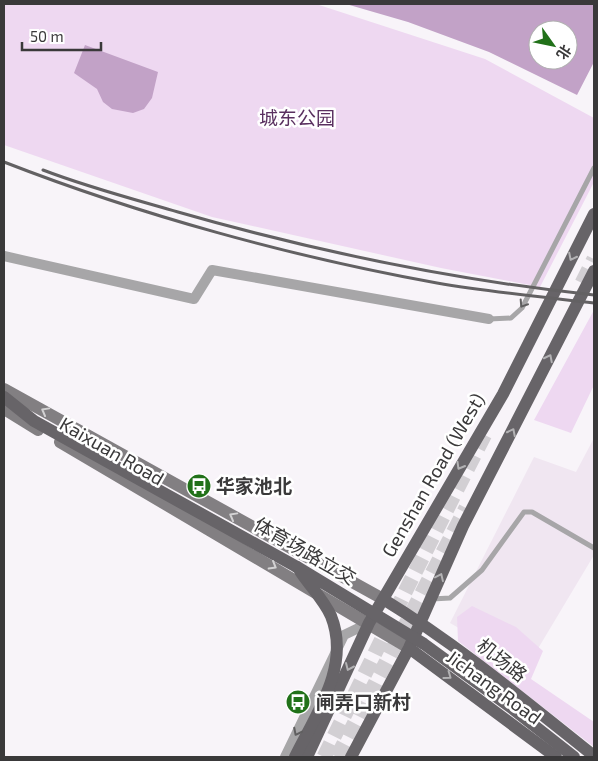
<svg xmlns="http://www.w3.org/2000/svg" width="598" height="761" viewBox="0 0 598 761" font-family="'Exo 2','Noto Sans SC',sans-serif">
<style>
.built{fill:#f0e6f1}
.green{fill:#eed8f1}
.water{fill:#c2a2c7;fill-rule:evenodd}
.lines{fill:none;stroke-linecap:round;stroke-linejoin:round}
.highway-tunnel{stroke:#d2cfd3;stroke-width:15;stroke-dasharray:15 8;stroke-linecap:butt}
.lane{stroke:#a7a6a8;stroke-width:5}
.street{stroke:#a7a6a8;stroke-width:10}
.secondary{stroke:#827f82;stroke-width:12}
.primary{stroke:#676468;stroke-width:12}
.rail{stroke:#636163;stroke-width:3}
.primary-bridge{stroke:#676468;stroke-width:12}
.oneway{stroke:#b3b2b4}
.oneway2{stroke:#605f60}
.oneway3{stroke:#d3d2d3}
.labels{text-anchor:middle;stroke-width:5;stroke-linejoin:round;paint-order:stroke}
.park-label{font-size:19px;fill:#5a3060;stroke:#fff}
.street-label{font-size:19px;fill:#3a393a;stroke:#fff}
.poi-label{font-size:19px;font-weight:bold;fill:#3a393a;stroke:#fff;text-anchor:start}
</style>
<rect width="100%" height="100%" fill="#f8f4f9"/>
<path class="built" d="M594 438V555L527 667 450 623 534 457 576 472Z"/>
<path class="green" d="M4 4H316L485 59 594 118V182L540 287 441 268 212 217 4 145Z
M594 310V385L571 433 534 420Z
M472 606 516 627 543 651 531 679 594 722V747L458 641 457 617Z"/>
<path class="water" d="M346 4H594V62L577 95 489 52 408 22ZM538 30H568V60H538Z
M85 45 158 72 152 98 144 109 133 113 112 109 103 102 97 89 74 73Z"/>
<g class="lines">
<path class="highway-tunnel" d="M582 283 594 259
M324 757 407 588 485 434
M337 757 466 508"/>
<path class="lane" d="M489 319 511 318 522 308 594 168
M432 599 450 598 482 570 524 512H532L594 548"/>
<path class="street" d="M4 256 194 299 212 270 489 319
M285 757 344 635 369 623"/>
<path class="secondary" d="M4 389 383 599
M4 409 38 430
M60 442 409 648"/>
<path class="primary" d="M4 397 34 421 297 567
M383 599C458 645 525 701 594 756
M409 648 556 757
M307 757 369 623 503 394 594 214
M351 757 409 648 463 526 594 271"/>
<path class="rail" d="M4 162C140 215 293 257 437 283 489 292 542 297 594 303
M43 170C87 187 133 199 178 212 314 251 453 280 594 295"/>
<path class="primary-bridge" d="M297 567 424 644 513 709 574 757
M295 757C316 714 351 666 331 616 324 600 309 585 300 571"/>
</g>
<defs><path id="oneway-chevron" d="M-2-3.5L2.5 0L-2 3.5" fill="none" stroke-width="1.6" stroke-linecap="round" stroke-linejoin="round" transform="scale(1.25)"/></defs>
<g class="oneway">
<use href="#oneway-chevron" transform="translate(572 257) rotate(117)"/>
<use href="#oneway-chevron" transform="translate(549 358) rotate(-63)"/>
<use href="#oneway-chevron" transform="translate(512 432) rotate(-63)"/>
<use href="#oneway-chevron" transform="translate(460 466) rotate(120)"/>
<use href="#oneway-chevron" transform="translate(440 577) rotate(-65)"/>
<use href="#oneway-chevron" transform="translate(349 667) rotate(114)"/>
<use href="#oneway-chevron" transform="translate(448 676) rotate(36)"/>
</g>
<g class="oneway2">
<use href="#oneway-chevron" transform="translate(523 304) rotate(123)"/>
<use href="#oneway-chevron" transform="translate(297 732) rotate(117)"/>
</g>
<g class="oneway3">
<use href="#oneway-chevron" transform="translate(45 411) rotate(-151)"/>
<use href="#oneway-chevron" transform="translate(233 516) rotate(-151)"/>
<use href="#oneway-chevron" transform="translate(273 566) rotate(30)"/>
</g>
<defs>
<symbol id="bus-disc" viewBox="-11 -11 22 22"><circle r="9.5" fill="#217119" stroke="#fff"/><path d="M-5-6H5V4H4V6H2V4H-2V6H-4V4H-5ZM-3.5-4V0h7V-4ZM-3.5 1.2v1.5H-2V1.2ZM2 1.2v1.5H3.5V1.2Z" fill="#fff"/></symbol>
</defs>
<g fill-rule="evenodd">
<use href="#bus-disc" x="185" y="472" width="28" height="28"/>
<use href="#bus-disc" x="284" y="688" width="28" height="28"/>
</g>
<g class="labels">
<g class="park-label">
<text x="297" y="125">城东公园</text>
</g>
<g class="street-label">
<text transform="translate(112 451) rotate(30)" y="7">Kaixuan Road</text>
<text transform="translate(433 475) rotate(-60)" y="7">Genshan Road (West)</text>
<text transform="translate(305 551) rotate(30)" y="7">体育场路立交</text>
<text transform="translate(502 660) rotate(38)" y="7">机场路</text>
<text transform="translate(494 687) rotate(36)" y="7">Jichang Road</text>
</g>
<g class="poi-label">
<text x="216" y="493">华家池北</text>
<text x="316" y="709">闸弄口新村</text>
</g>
</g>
<rect width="598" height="761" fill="none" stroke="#3a393a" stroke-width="10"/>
<g transform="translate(553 45) rotate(123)"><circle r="24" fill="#ffffff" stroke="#b0b0b0"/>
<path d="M0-4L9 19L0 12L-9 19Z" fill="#217119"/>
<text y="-8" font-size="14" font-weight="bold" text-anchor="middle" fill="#3a393a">北</text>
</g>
<path d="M22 42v8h79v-8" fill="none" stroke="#3a393a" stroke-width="2.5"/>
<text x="30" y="42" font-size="15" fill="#3a393a" stroke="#ffffff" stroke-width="4" paint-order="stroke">50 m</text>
</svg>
